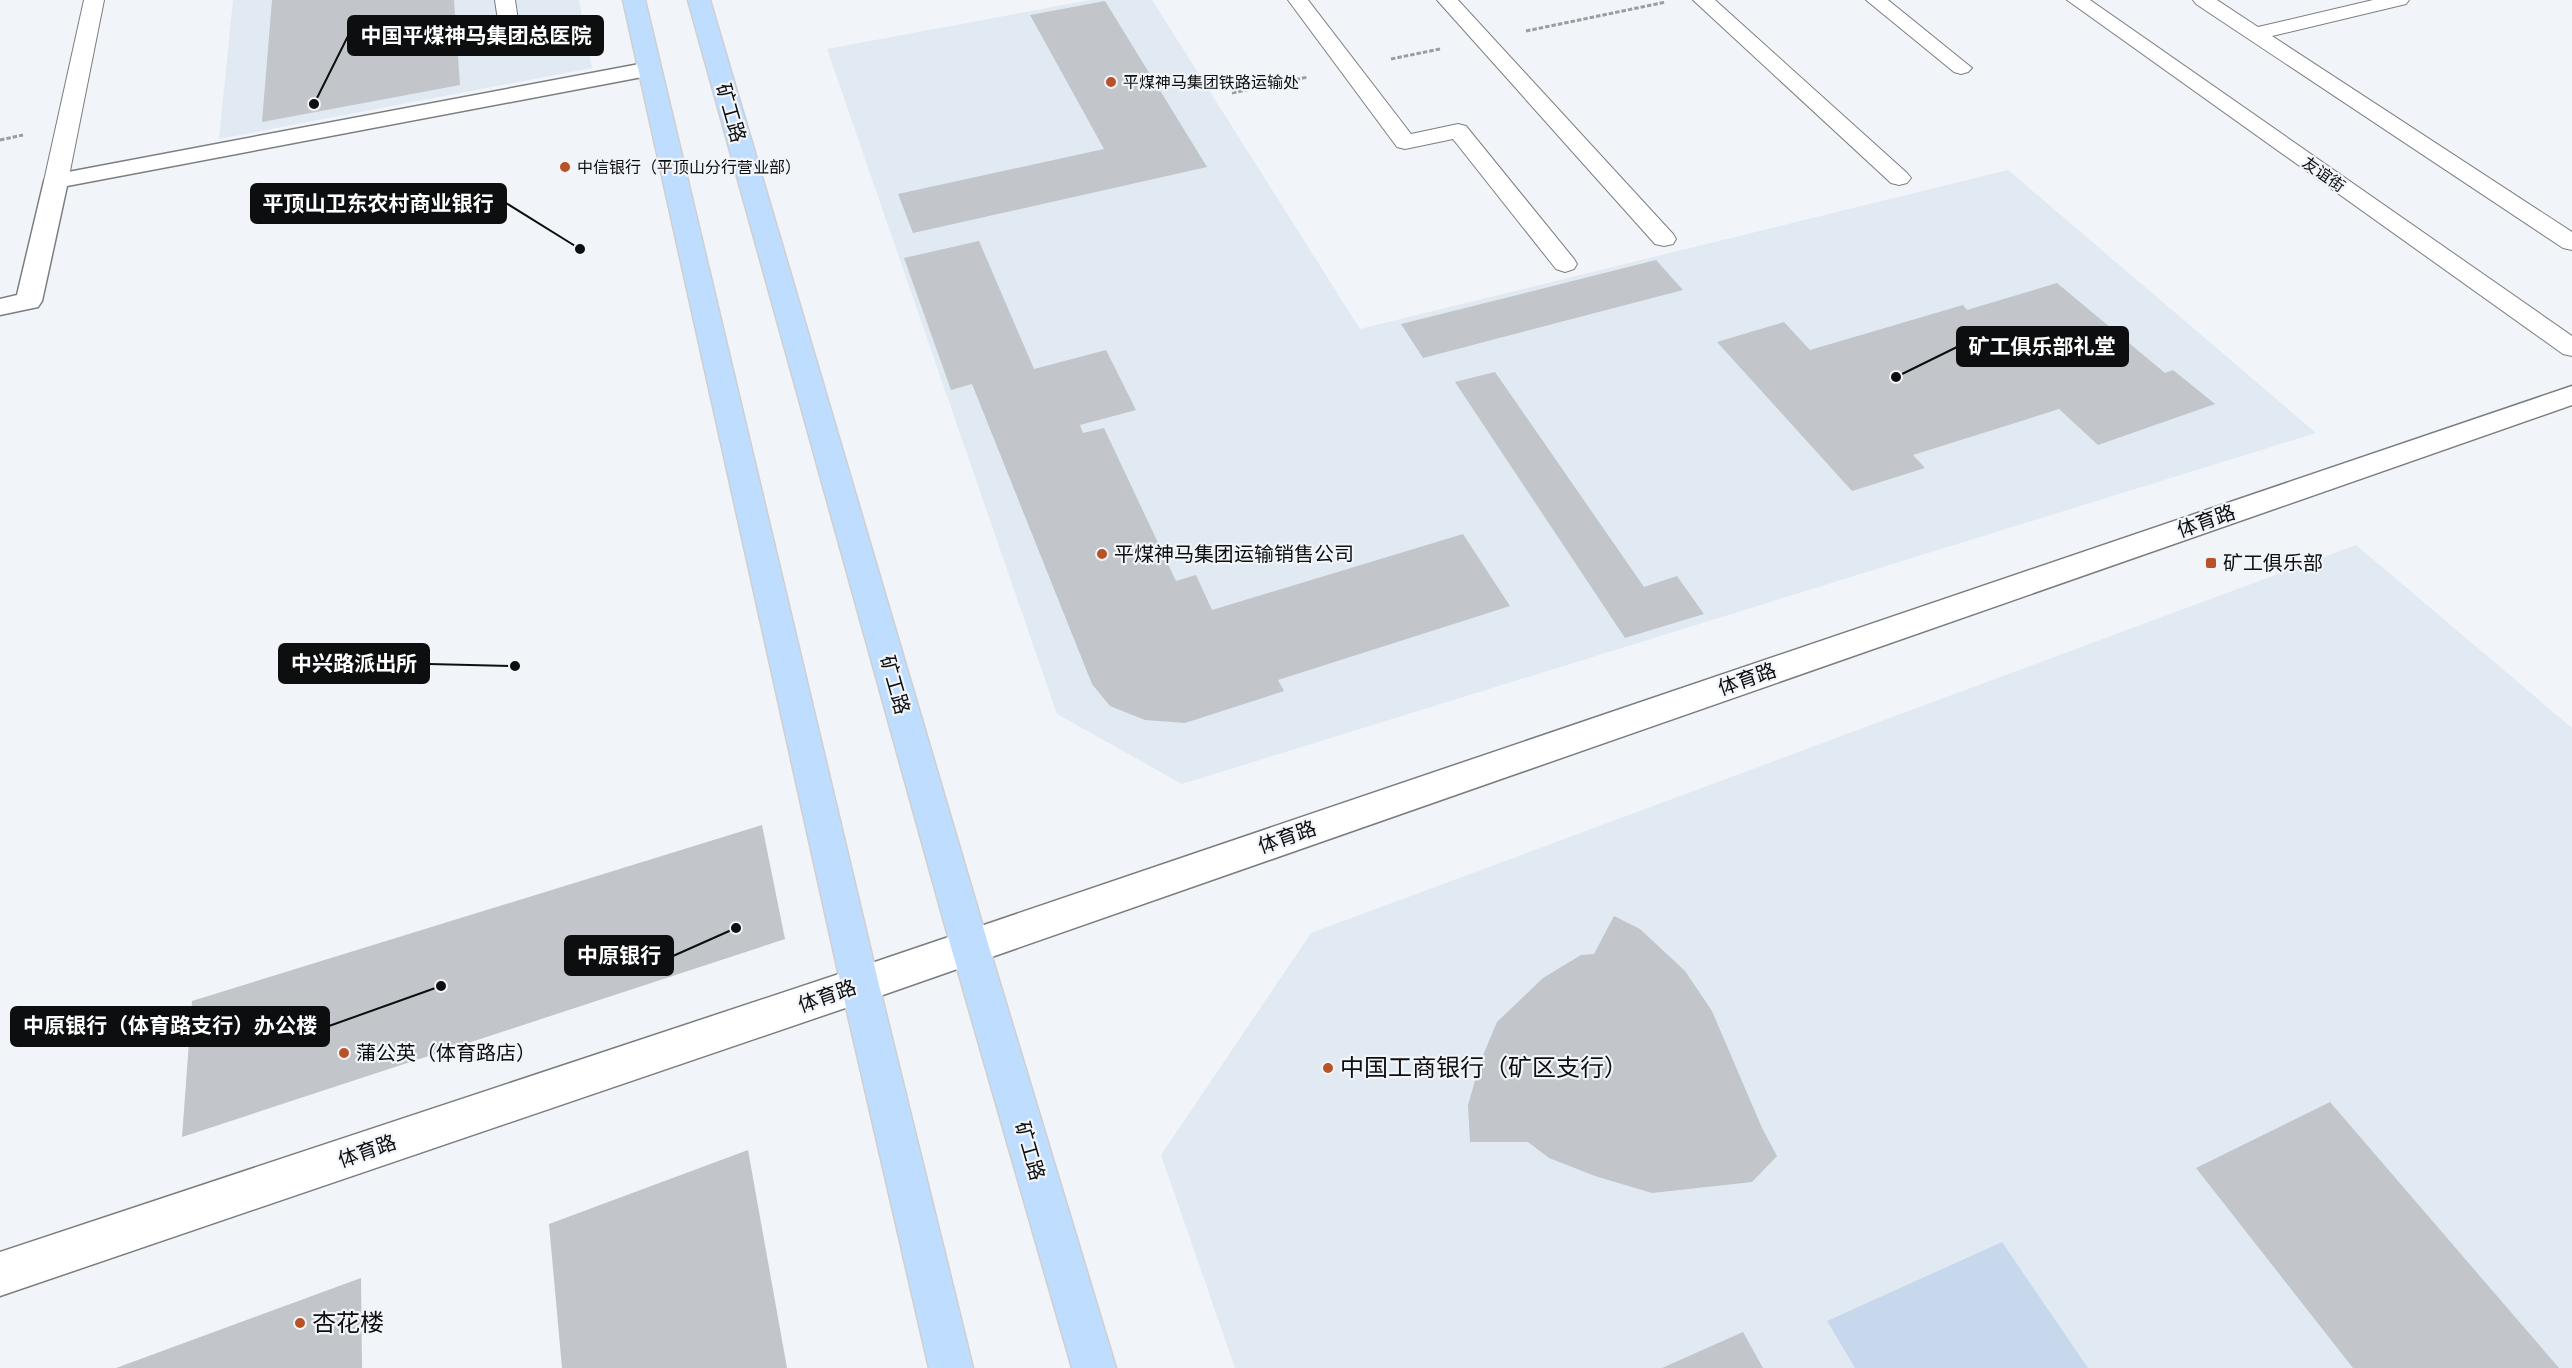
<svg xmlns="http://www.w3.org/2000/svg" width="2572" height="1368" viewBox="0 0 2572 1368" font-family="Helvetica,'Noto Sans SC',sans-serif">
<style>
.built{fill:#e1eaf3}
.green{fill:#c7d8ec}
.building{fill:#c2c5c9}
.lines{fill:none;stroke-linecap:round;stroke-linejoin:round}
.service-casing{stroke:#7b7e81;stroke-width:2}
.minor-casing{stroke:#7b7e81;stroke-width:3}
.tertiary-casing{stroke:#7b7e81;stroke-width:3}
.primary-casing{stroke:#cfcfcf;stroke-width:3}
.path{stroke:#9b9ea0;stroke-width:3;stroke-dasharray:4.5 2;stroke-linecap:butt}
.service{fill:#fff;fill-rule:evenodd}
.minor{fill:#fff;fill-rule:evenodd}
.tertiary{fill:#fff;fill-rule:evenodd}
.primary{fill:#bfddff;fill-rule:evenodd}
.poi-dot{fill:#b95227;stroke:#f1f4f8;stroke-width:2}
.labels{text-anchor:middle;stroke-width:4.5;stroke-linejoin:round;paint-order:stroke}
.far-poi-label{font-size:16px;fill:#0d0e0f;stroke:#f1f4f8;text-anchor:start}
.far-street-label{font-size:16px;fill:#0d0e0f;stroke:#f1f4f8}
.street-label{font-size:20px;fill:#0d0e0f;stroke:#f1f4f8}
.poi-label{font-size:20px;fill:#0d0e0f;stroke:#f1f4f8;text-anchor:start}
.near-poi-label{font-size:24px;fill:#0d0e0f;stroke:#f1f4f8;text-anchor:start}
.leader{fill:none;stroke:#0d0e0f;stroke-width:2}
.callout-dot{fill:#0d0e0f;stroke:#f1f4f8;stroke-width:2}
.callout{fill:#0d0e0f;stroke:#0d0e0f;stroke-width:2}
.callout-label{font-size:21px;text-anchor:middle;font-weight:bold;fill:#fff}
</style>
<rect width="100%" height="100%" fill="#f1f4f8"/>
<path class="built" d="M233 0H579L592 68 219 139Z
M1090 0H1152L1360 329 2008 170 2316 433 1182 784 1057 714 827 49Z
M2356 545 2572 728V1368H1235L1161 1155 1311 933Z"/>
<path class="green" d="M2002 1242 2088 1368H1855L1827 1321Z"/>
<path class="building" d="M272 0H454L460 85 262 122Z
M1105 1 1207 167 913 233 898 194 1104 149 1030 15Z
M979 241 1034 369 1106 350 1136 410 1080 425 1083 433 1104 428 1176 581 1196 575 1212 610 1463 534 1510 606 1278 680 1284 691 1185 723 1145 720 1110 706 1092 684 972 384 951 390 904 258Z
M1656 260 1683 290 1423 358 1401 324Z
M2057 283 2165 373 2173 370 2215 404 2098 445 2059 409 1913 455 1925 468 1852 491 1717 342 1784 322 1810 350 1963 305 1967 310Z
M1495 372 1644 587 1677 576 1704 614 1625 638 1455 382Z
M762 825 785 939 182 1137 192 1001Z
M1614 916 1640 929 1685 971 1712 1011 1762 1128 1777 1156 1752 1182 1652 1193 1595 1176 1549 1158 1528 1142H1470L1468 1105 1481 1060 1497 1022 1543 978 1581 955 1594 954Z
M2330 1102 2559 1368H2353L2196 1168Z
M748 1150 787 1368H562L549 1224Z
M361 1278 362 1368H116Z
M1743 1332 1763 1368H1662Z"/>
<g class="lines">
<defs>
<path id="service" d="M84 0H104L68 181 64 186 56 188 48 186 44 181Z
M495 0H515L521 41 518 45 511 47 504 45 501 41Z
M1288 0H1308L1411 134 1458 124 1466 126 1574 259 1577 264 1574 269 1565 272 1556 269 1453 139 1405 149 1397 147Z
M1437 0H1458L1673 234 1676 239 1673 244 1664 246 1655 244Z
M1693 0H1715L1907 173 1911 178 1907 183 1899 185 1891 183Z
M1866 0H1888L1972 68 1968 72 1961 74 1954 72Z
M2067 0H2090L2572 336V356L2563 354Z
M2193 0H2217L2258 27 2373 0H2409L2406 4 2272 36 2572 232V250L2563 248 2196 4Z"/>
<path id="minor" d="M650 62 658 64 661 69 658 74 67 186 42 301 38 307 0 315V299L17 295 44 181 47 176Z"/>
<path id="tertiary" d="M2572 386V405L860 1003 0 1296V1252L860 967Z"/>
<path id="primary" d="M623 0H645L879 985 973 1368H929L841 985Z
M688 0H710L989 947 1116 1368H1072L951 947Z"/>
</defs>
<use href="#service" class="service-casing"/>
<use href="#minor" class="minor-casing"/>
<use href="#tertiary" class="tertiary-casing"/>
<use href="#primary" class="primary-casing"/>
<path class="path" d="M1526 31 1666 2
M550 34 599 25
M1391 59 1440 49
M1232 93 1308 77
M0 140 23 135"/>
<use href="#service" class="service"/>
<use href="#minor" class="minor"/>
<use href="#tertiary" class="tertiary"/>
<use href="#primary" class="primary"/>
</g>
<g class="poi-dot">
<circle cx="1111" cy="82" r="6"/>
<circle cx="565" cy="167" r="6"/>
<circle cx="1102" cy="554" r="6"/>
<rect x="2205" y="557" width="12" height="12" rx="3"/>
<circle cx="344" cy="1053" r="6"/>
<circle cx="1328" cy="1068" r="6"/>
<circle cx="300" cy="1323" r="6"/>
</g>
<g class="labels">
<g class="far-poi-label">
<text x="1123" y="88">平煤神马集团铁路运输处</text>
<text x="577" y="173">中信银行（平顶山分行营业部）</text>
</g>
<g class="far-street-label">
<text transform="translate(2324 174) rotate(35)" y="6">友谊街</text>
</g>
<g class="street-label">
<text transform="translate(731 113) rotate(74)" y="7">矿工路</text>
<text transform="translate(2206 521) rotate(-19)" y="7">体育路</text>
<text transform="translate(1747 679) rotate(-19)" y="7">体育路</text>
<text transform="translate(895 685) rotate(74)" y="7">矿工路</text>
<text transform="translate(1287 837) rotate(-19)" y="7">体育路</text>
<text transform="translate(827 996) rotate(-19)" y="7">体育路</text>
<text transform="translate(367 1151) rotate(-19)" y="7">体育路</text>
<text transform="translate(1030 1151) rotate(74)" y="7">矿工路</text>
</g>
<g class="poi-label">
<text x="1114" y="561">平煤神马集团运输销售公司</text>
<text x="2223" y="570">矿工俱乐部</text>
<text x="356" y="1060">蒲公英（体育路店）</text>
</g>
<g class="near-poi-label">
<text x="1340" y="1076">中国工商银行（矿区支行）</text>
<text x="312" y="1331">杏花楼</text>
</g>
</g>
<path class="leader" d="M314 104L348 36M580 249L506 203M1896 377L1957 347M515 666L429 664M736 928L673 956M441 986L329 1026"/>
<g class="callout-dot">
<circle cx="314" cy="104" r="6"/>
<circle cx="580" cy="249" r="6"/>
<circle cx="1896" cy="377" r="6"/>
<circle cx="515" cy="666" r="6"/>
<circle cx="736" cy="928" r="6"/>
<circle cx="441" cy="986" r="6"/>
</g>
<g class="callout">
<rect x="348" y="16" width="255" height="39" rx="6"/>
<rect x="251" y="184" width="255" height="39" rx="6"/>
<rect x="1957" y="327" width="171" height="39" rx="6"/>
<rect x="279" y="644" width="150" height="39" rx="6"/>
<rect x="565" y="936" width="108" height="39" rx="6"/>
<rect x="11" y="1007" width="318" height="39" rx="6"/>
</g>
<g class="callout-label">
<text x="476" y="43">中国平煤神马集团总医院</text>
<text x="378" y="211">平顶山卫东农村商业银行</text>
<text x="2042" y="354">矿工俱乐部礼堂</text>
<text x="354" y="671">中兴路派出所</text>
<text x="619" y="963">中原银行</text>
<text x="170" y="1033">中原银行（体育路支行）办公楼</text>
</g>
</svg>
